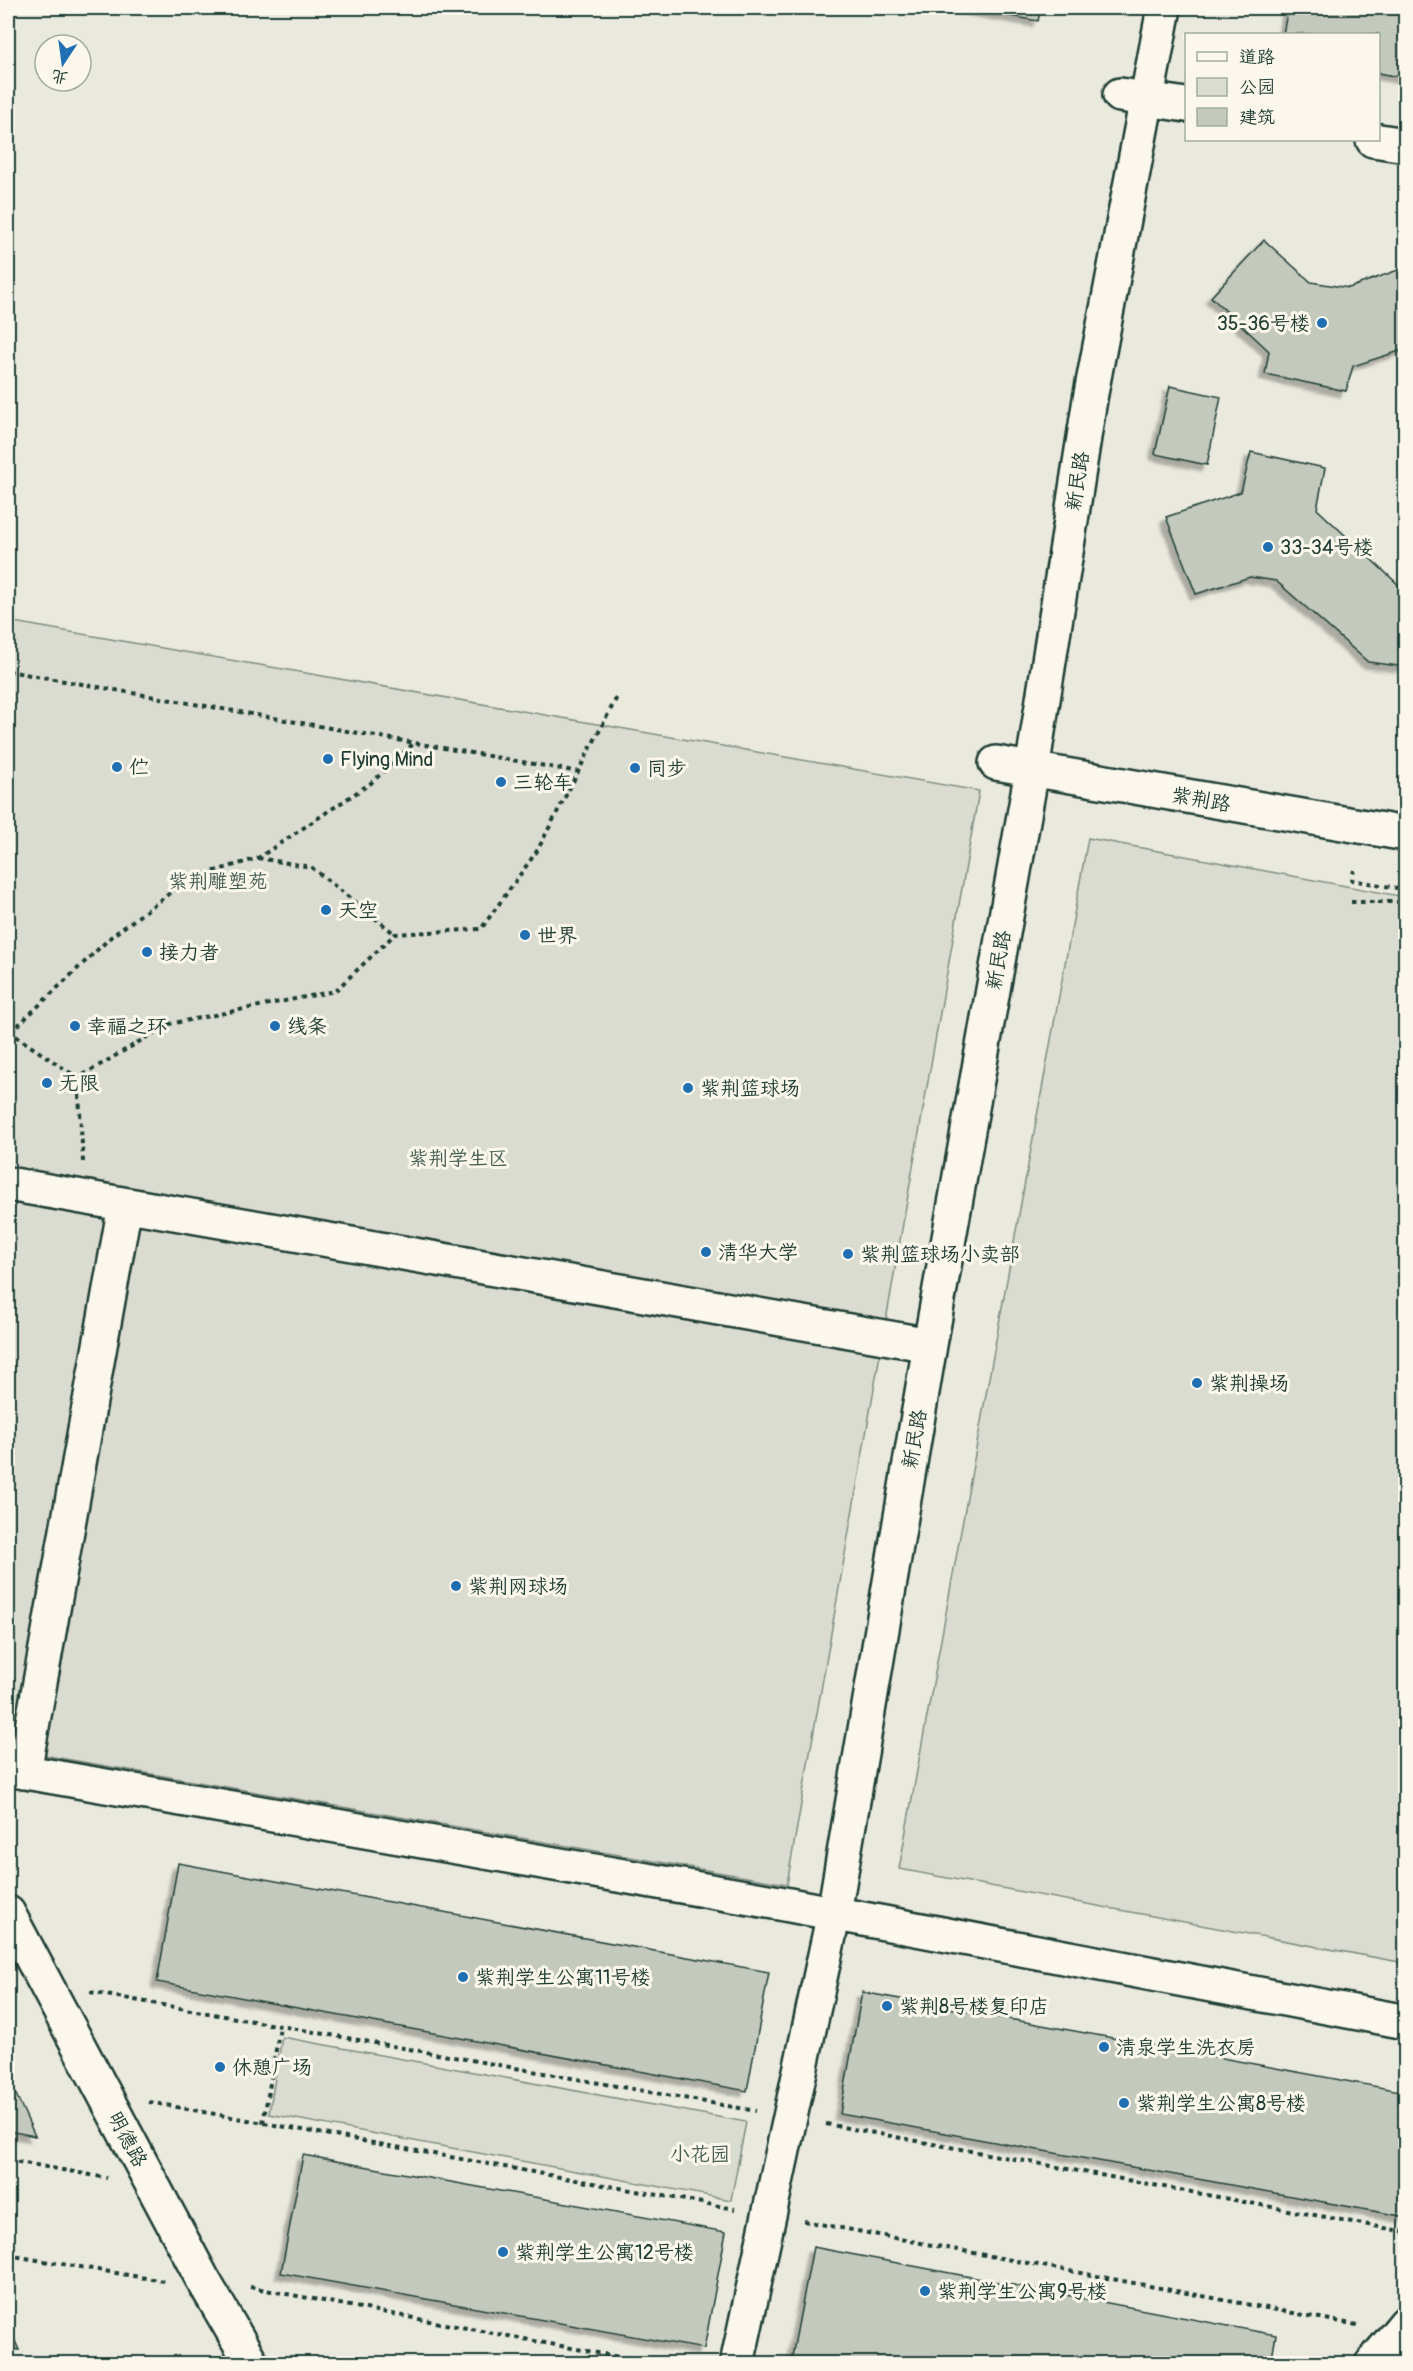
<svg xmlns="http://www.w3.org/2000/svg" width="1413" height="2371" viewBox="0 0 1413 2371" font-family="Pangolin,'LXGW WenKai TC',sans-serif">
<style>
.built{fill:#eae9de;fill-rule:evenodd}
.green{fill:#dbdcd1;stroke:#7d8c82;stroke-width:1.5}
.building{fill:#c4c9be;stroke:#1f3d34;stroke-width:1.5;filter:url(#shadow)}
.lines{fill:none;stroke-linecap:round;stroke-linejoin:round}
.minor-casing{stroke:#1f3d34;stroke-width:38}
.path{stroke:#1f3d34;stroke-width:4;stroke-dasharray:4.5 4.5;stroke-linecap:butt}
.minor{stroke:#fbf7ec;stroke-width:33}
.poi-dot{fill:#1f6fb2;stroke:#fbf7ec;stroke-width:2}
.labels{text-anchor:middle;stroke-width:6;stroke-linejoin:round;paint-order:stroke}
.poi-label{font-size:20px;fill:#1f3d34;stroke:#fbf7ec;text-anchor:start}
.street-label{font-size:20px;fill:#1f3d34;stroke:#fbf7ec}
.park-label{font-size:20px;fill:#455d53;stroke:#fbf7ec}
</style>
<defs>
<filter id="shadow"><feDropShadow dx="-5.5" dy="5.5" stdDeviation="1.5" flood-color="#0004"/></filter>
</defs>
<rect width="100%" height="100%" fill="#fbf7ec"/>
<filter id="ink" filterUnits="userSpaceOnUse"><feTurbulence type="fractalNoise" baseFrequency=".0167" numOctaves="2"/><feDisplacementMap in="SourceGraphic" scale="12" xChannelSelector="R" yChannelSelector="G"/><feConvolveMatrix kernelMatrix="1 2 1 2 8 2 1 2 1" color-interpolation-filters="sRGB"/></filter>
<g filter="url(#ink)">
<path class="built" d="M8 8H1405V2363H8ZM1186 34H1378V140H1186ZM45 45H81V81H45Z"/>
<path class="green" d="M8 621 979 791 787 1884 8 1749Z
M1088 838 1405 897V1963L899 1869Z
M282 2037 746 2122 731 2200 269 2114Z"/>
<path class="building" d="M964 8H1041L1038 21Z
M1288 8H1406V78L1378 73V34H1283Z
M1264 240 1311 282 1349 288 1406 267V349L1353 366 1346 391 1265 374 1269 351 1211 297Z
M1170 386 1221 397 1207 465 1155 454Z
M1251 452 1325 468 1317 509 1401 587 1406 588V667L1368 662 1276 581 1250 577 1196 594 1166 517 1241 492Z
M178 1863 769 1972 747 2091 157 1982Z
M862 1992 1406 2092V2217L840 2114Z
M8 2077 35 2136 8 2131Z
M303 2155 726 2232 704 2349 281 2273Z
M813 2247 1276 2335 1271 2364 791 2362Z
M8 2325 19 2350 8 2348Z"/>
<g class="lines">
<defs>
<path id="minor" d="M1120 95 1186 105
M1373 140 1406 145
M996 763 1406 834
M8 1184 930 1345
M8 1769 779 1903 1406 2022
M24 1772 125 1205
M8 1913 202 2278 252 2364
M737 2364 834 1913 930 1345 1032 770 1090 399 1164 8
M1372 2364 1406 2323"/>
</defs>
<use href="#minor" class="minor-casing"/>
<path class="path" d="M8 671 579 772
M258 858 311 867 395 934
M1351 902H1401L1397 888 1352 880 1354 870
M8 1031 78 1078
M11 1032 112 936 189 879 258 858 371 783 413 744
M83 1162 78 1078 169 1024 335 991 395 934 481 929 537 851 618 695
M90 1992 756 2111
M149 2102 735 2209
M263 2123 280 2027
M826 2124 1406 2232
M8 2160 107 2178
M804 2221 1357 2325
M8 2255 164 2281
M250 2287 656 2364"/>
<use href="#minor" class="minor"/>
</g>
</g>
<g class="poi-dot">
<circle cx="1322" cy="323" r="6"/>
<circle cx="1268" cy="547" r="6"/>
<circle cx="328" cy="759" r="6"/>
<circle cx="117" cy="767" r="6"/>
<circle cx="635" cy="768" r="6"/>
<circle cx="501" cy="782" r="6"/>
<circle cx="326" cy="910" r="6"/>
<circle cx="525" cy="935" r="6"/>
<circle cx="147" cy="952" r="6"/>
<circle cx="75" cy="1026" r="6"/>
<circle cx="275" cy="1026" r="6"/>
<circle cx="47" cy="1083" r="6"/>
<circle cx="688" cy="1088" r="6"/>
<circle cx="706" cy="1252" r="6"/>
<circle cx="848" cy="1254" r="6"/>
<circle cx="1197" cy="1383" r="6"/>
<circle cx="456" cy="1586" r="6"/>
<circle cx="463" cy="1977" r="6"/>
<circle cx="887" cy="2006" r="6"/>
<circle cx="1104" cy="2047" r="6"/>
<circle cx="220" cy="2067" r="6"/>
<circle cx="1124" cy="2103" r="6"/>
<circle cx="503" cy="2252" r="6"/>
<circle cx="925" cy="2291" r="6"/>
</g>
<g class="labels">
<g class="poi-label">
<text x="1310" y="330" text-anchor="end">35-36号楼</text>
<text x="1280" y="554">33-34号楼</text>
<text x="340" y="766">Flying Mind</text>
<text x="129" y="774">伫</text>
<text x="647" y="775">同步</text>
<text x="513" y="789">三轮车</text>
<text x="338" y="917">天空</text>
<text x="537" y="942">世界</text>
<text x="159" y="959">接力者</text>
<text x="87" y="1033">幸福之环</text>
<text x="287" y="1033">线条</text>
<text x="59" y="1090">无限</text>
<text x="700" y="1095">紫荆篮球场</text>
<text x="718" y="1259">清华大学</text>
<text x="860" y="1261">紫荆篮球场小卖部</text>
<text x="1209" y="1390">紫荆操场</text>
<text x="468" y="1593">紫荆网球场</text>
<text x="475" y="1984">紫荆学生公寓11号楼</text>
<text x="899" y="2013">紫荆8号楼复印店</text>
<text x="1116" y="2054">清泉学生洗衣房</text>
<text x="232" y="2074">休憩广场</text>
<text x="1136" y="2110">紫荆学生公寓8号楼</text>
<text x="515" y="2259">紫荆学生公寓12号楼</text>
<text x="937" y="2298">紫荆学生公寓9号楼</text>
</g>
<g class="street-label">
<text transform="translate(1077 481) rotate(-81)" y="7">新民路</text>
<text transform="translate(1201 799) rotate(10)" y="7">紫荆路</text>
<text transform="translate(998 960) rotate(-80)" y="7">新民路</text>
<text transform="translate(914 1439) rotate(-80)" y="7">新民路</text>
<text transform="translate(128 2139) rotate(62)" y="7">明德路</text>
</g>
<g class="park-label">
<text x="218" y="888">紫荆雕塑苑</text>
<text x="458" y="1165">紫荆学生区</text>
<text x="700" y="2161">小花园</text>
</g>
</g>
<rect width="1413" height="2371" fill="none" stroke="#fbf7ec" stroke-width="30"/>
<rect x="15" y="15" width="1383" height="2341" fill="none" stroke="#1f3d34" stroke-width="2" filter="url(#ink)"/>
<rect x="1185" y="33" width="195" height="108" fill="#fbf7ec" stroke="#a3ada2" stroke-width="1.5"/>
<rect x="1197" y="52" width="30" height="9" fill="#fbf7ec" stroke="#a3ada2" stroke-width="1.5"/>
<text x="1239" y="63" font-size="18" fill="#1f3d34">道路</text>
<rect x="1197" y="78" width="30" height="18" fill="#dbdcd1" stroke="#a3ada2" stroke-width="1.5"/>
<text x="1239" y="93" font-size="18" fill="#1f3d34">公园</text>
<rect x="1197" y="108" width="30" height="18" fill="#c4c9be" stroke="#a3ada2" stroke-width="1.5"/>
<text x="1239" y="123" font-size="18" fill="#1f3d34">建筑</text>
<g transform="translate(63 63) rotate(193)"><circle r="28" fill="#fbf7ec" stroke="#a3ada2" stroke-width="1.5"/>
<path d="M0-4.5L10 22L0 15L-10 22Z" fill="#1f6fb2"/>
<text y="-9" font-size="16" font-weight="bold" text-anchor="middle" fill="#1f3d34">北</text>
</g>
</svg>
